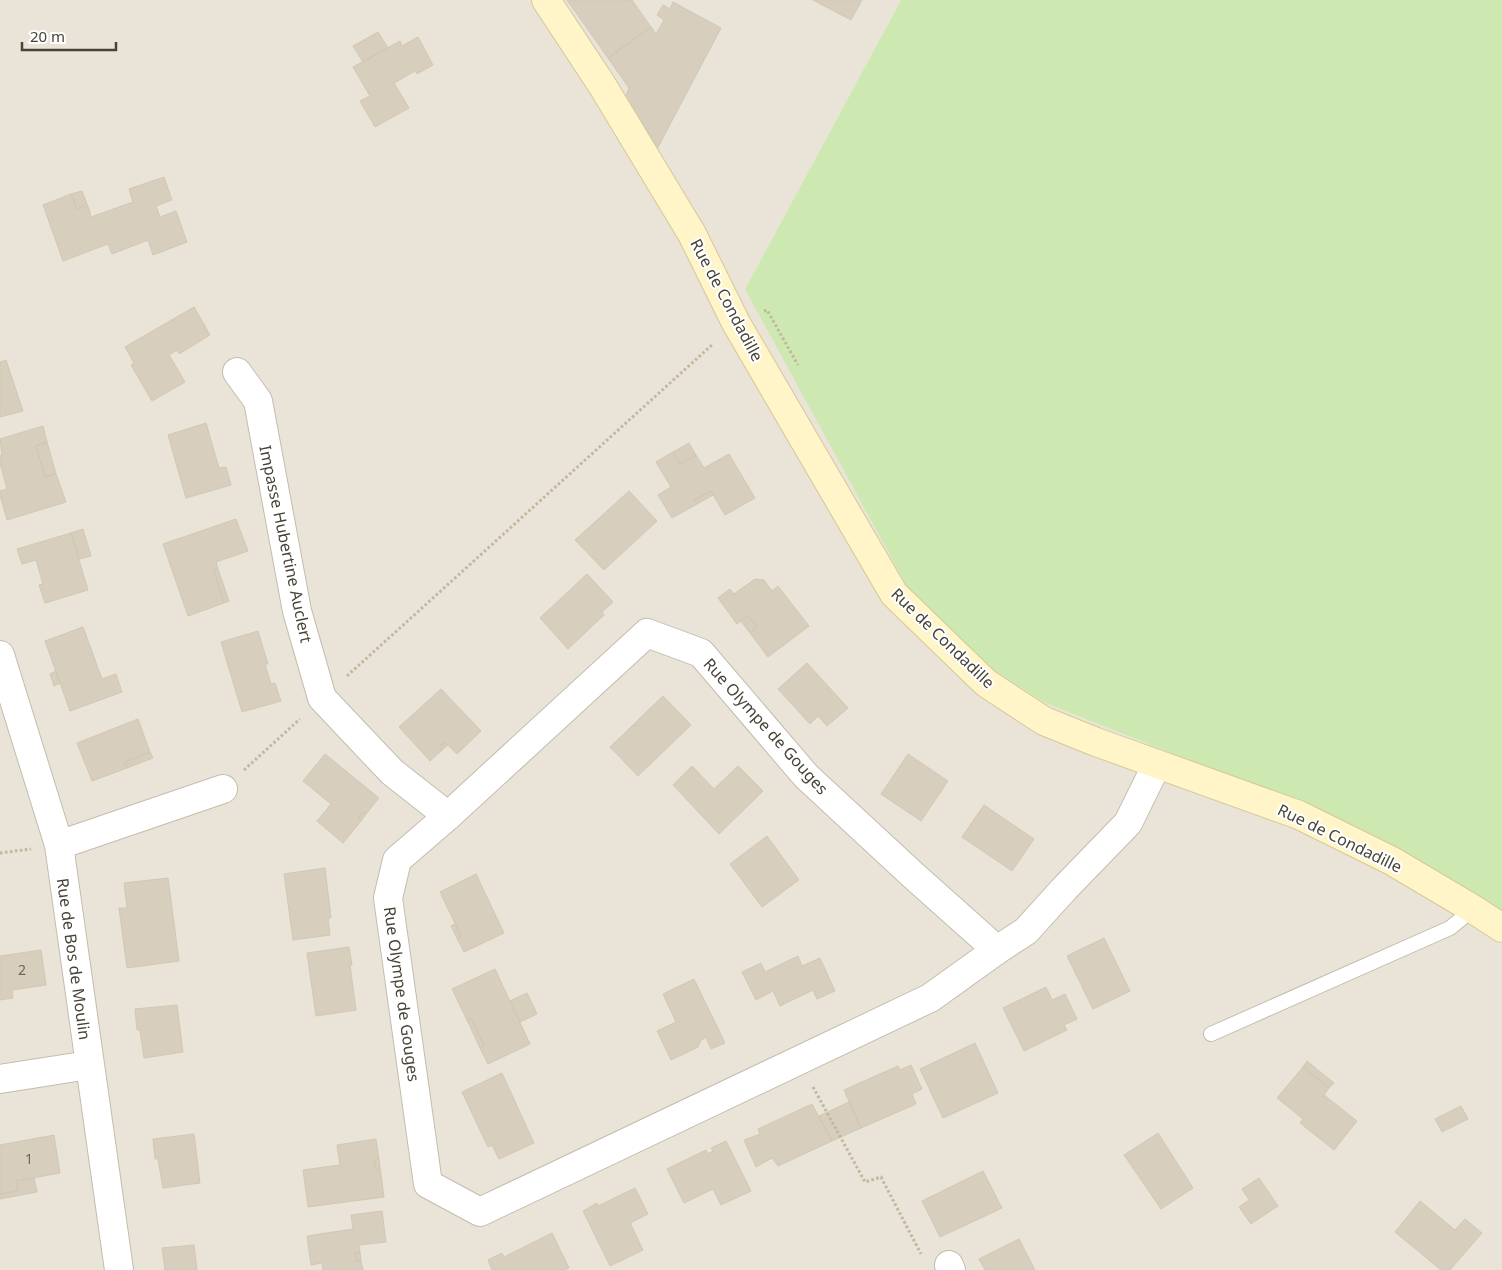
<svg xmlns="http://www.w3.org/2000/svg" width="1502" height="1270" viewBox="0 0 1502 1270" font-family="'Noto Sans',sans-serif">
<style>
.residential{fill:#e9e4d7}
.green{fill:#cde9b1}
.building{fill:#d7cebe;stroke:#d2c7b1}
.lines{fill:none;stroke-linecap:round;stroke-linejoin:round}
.lane-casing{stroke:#c3bdae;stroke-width:16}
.street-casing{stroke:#c3bdae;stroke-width:30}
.secondary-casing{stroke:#d5c898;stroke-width:30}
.path{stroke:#c2b79c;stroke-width:3;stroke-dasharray:2.5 2.5;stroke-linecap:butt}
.lane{stroke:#fff;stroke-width:14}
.street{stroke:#fff;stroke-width:28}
.secondary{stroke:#fff5c8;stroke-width:28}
.labels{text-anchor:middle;stroke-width:4;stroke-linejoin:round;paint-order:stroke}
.number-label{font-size:14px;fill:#6c6659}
.street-label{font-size:16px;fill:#484337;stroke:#fff}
</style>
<rect width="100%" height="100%" fill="#f5f2e9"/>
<path class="residential" d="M0 0H901L745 289 982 663 1045 703 1305 806 1469 889 1502 911V1270H0Z"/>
<path class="green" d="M901 0H1502V911L1469 889 1305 806 1045 703 982 663 914 599 745 289Z"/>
<path class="building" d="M567 0H632L651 27 608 58Z
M813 0H862L851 20Z
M673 2 721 28 657 149 624 100 629 88 608 58 651 27 656 34 664 20 657 15 663 5 670 9Z
M378 32 388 48 363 62 353 46Z
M418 37 433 65 417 74 415 71 394 83 409 108 375 127 360 101 370 96 353 67 400 41 402 46Z
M164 177 172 200 156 206 160 217 176 211 187 242 153 255 148 240 112 254 108 244 63 261 43 205 71 194 77 209 83 206 89 209 91 217 133 202 129 189Z
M82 191 89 209 83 206 77 209 71 194Z
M194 307 210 335 179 354 177 350 169 355 185 382 152 401 131 365 134 363 125 347Z
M6 360 23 411 0 417V362Z
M206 423 219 468 226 467 231 485 186 498 168 435Z
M43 426 47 442 36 446 45 477 56 474 66 502 7 520 0 495V491L7 489 0 463V456L2 455 0 439Z
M47 442 56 474 45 477 36 446Z
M689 443 696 455 680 464 673 452Z
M673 452 680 464 696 455 704 468 729 454 755 498 725 515 711 491 694 500 697 504 672 518 658 495 671 487 656 462Z
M629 491 657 521 604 570 575 540Z
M711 491 713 495 697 504 694 500Z
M236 519 248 551 216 562 218 569 214 571 224 603 188 616 163 544Z
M83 529 91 556 79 559 71 533Z
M71 533 88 590 45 603 39 585 43 584 36 560 22 564 17 549Z
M218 569 229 601 224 603 214 571Z
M587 574 613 602 602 612 604 615 568 649 540 618Z
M755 579 764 580 772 591 778 586 809 626 768 657 750 633 757 627 748 616 737 624 718 598 730 589 734 594Z
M748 616 757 627 750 633 741 621Z
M83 627 102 679 116 674 122 692 70 711 45 641Z
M258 631 268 664H265L271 684 275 683 281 701 242 712 221 642Z
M807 663 848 708 827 726 818 716 810 724 778 689Z
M56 671 60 683 54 686 50 674Z
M441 689 481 731 457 754 445 742 439 747 442 750 430 761 399 727Z
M663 696 691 725 638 776 610 747 632 726H636L641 721 639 719Z
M138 719 150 752 125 762 127 768 92 781 77 743Z
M639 719 641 721 636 726H632Z
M445 742 448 745 442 750 439 747Z
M150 752 153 758 127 768 125 762Z
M325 754 379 798 366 814 363 812 358 819 361 821 343 843 317 821 331 804 303 781Z
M908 754 948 781 921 821 881 794Z
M692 766 714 789 738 766 763 791 719 834 673 785Z
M984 805 1034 839 1012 871 962 837Z
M363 812 366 814 361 821 358 819Z
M767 836 799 880 762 907 730 864Z
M325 868 331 918H328L330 935 293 940 284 874Z
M476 874 504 933 464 952 457 938 461 936 440 892Z
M168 878 179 961 127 968 119 908H127L124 883Z
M455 924 461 936 457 938 451 926Z
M1104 938 1130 991 1093 1009 1067 956Z
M349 947 352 965H350L356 1010 316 1016 307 953Z
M41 950 46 985 12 990 13 998 0 1000V956Z
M798 956 802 966 820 958 835 991 817 999 813 990 780 1006 773 991 756 1000 742 972 761 963 765 972Z
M495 969 530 1044 488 1064 480 1048 484 1046 471 1018 467 1020 452 989Z
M694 979 725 1043 711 1049 706 1037 701 1040 698 1047 671 1060 657 1031 676 1022 663 994Z
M1046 987 1052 1000 1065 994 1077 1019 1064 1025 1067 1030 1024 1051 1003 1008Z
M527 993 537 1014 520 1022 510 1001Z
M177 1005 183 1052 144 1058 140 1030H137L135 1009Z
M471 1018 484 1046 480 1048 467 1020Z
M975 1043 998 1093 943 1118 920 1069Z
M1307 1061 1334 1083 1329 1088 1303 1067Z
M911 1065 922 1089 912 1094 916 1104 861 1128 844 1090 898 1066 900 1070Z
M1303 1067 1329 1088 1324 1095 1357 1121 1334 1150 1300 1123 1303 1119 1277 1098Z
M502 1073 534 1143 499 1159 492 1145 488 1147 462 1092Z
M849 1102 861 1128 832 1141 819 1116Z
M812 1104 832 1141 778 1166 772 1158 756 1167 744 1140 760 1134 758 1129Z
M1461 1106 1468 1119 1442 1132 1435 1119Z
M1158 1133 1193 1188 1161 1209 1124 1155Z
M194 1134 200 1183 163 1188 158 1159H155L153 1139Z
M54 1135 60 1173 16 1181 18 1191 0 1194V1145Z
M376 1139 379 1159 374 1160 375 1168H380L384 1197 308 1207 303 1170 340 1165 337 1145Z
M726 1141 751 1191 721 1205 713 1189 684 1203 667 1169 706 1150 708 1154 713 1151 711 1148Z
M379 1159 380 1168H375L374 1160Z
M983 1171 1002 1208 940 1237 922 1201Z
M34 1178 37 1192 0 1199V1194L18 1191 16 1181Z
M1259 1178 1278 1206 1251 1224 1239 1207 1249 1200 1242 1189Z
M635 1188 648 1214 630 1223 643 1250 610 1266 583 1211 597 1203 598 1206Z
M1420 1201 1455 1230 1465 1219 1482 1233 1450 1270H1441L1395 1232Z
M382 1211 386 1242 359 1245 360 1252 355 1253 357 1261H361L363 1270H323L322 1263 311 1265 307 1236 353 1229 351 1215Z
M552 1233 569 1268 564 1270H492L488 1260 502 1253 504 1257Z
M1019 1239 1035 1270H985L979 1259Z
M194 1245 197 1270H165L162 1248Z
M360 1252 361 1261H357L355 1253Z"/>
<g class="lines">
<defs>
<path id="lane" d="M1211 1034 1450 928 1473 909"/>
<path id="street" d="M237 372 258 401 297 611 322 698 392 772 448 816
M0 655 59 845 119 1270
M59 845 223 789
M997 950 914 876 806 776 701 653 647 633 448 816 397 860 388 898 428 1184 480 1212 930 998 997 950 1026 931 1065 888 1128 823 1157 764
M0 1079 89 1065
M949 1265 951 1270"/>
<path id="secondary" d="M546 0 602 85 692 234 736 323 894 594 986 683 1044 721 1096 742 1299 815 1392 861 1473 909 1502 928"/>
</defs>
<use href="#lane" class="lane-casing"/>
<use href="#street" class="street-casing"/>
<use href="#secondary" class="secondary-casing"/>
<path class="path" d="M764 311 767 310 798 365
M347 676 713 344
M244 770 300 719
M0 853 31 849
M813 1087 865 1182 881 1177 921 1254"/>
<use href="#lane" class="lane"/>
<use href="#street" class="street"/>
<use href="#secondary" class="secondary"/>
</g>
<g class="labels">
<g class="number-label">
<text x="22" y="975">2</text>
<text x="29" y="1164">1</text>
</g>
<g class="street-label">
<text transform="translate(727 300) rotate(62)" y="6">Rue de Condadille</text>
<text transform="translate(286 544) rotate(78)" y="6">Impasse Hubertine Auclert</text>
<text transform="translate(943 638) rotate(44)" y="6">Rue de Condadille</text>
<text transform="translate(766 726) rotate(48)" y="6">Rue Olympe de Gouges</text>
<text transform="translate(1340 838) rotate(26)" y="6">Rue de Condadille</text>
<text transform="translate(74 959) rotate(82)" y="6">Rue de Bos de Moulin</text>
<text transform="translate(402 994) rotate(82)" y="6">Rue Olympe de Gouges</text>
</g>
</g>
<path d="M22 42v8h94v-8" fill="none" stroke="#484337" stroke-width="2.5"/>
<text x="30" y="42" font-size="15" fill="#484337" stroke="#ffffff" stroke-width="4" paint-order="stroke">20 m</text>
</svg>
